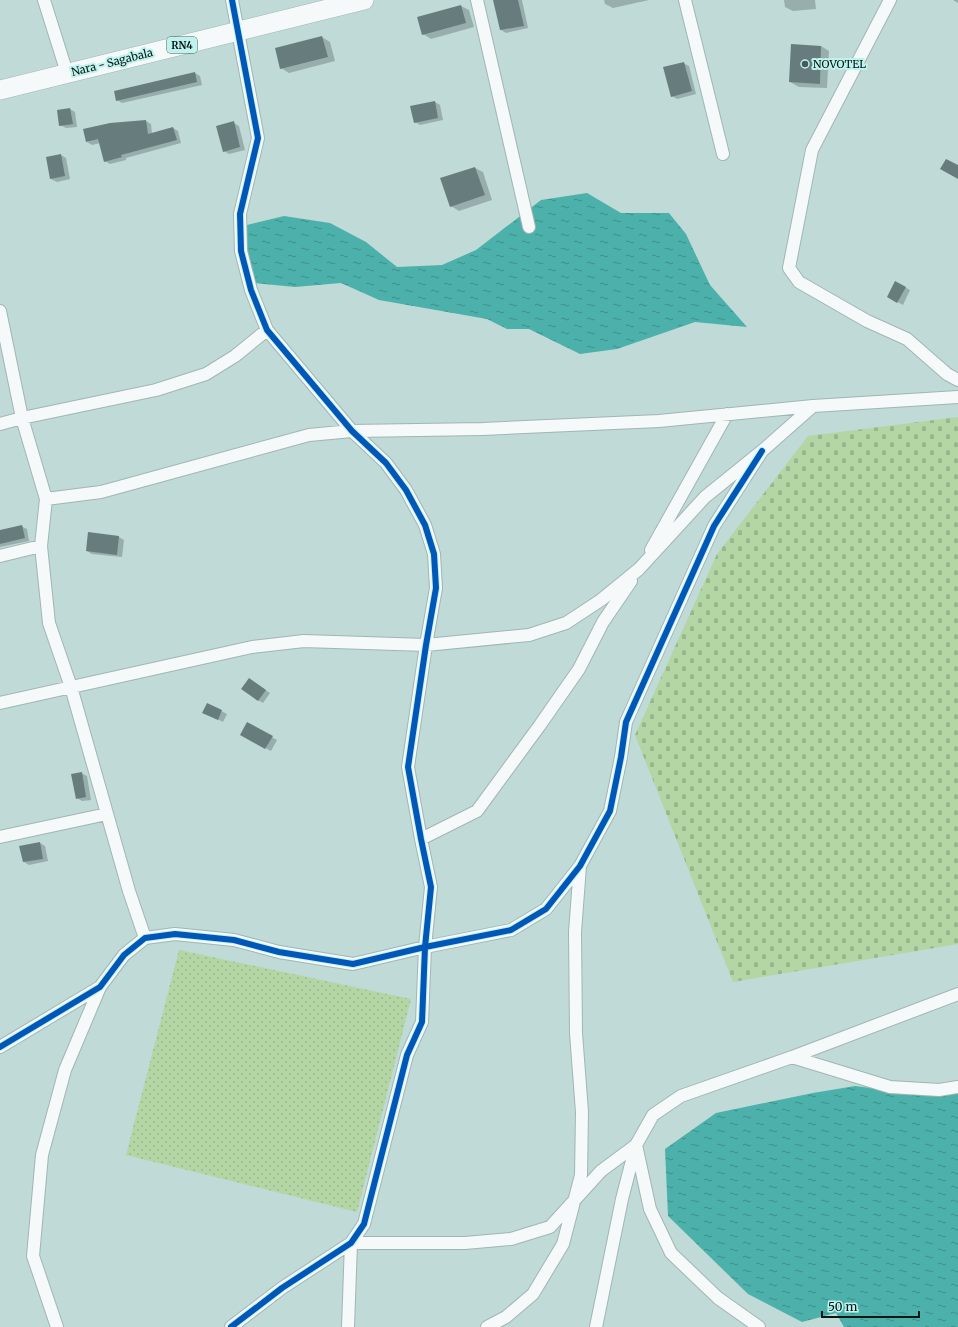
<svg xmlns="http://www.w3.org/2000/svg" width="958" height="1327" viewBox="0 0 958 1327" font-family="Merriweather,serif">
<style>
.cemetery{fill:url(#cemetery-stones)}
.park{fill:url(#park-dots)}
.water{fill:url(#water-ripples)}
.shadow{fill:#0003}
.building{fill:#677d7d}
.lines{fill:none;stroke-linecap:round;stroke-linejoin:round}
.street-casing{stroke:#a1b6b4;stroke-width:14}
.primary-casing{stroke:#a1b6b4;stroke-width:20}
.street{stroke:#f5f9f9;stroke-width:12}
.primary{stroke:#f5f9f9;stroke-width:19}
.cycleway-casing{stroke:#c0f3ee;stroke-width:8}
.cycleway{stroke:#0057b8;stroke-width:6}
.poi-dot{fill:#455b59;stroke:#c0f3ee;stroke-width:1.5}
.labels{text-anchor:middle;stroke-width:4;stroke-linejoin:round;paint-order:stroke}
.shield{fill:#c0f3ee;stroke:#3c5956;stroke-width:1}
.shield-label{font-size:10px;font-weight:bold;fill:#041715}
.street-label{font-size:11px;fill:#041715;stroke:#c0f3ee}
.poi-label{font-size:11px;fill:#041715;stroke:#c0f3ee;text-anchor:start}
</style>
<defs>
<pattern id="cemetery-stones" width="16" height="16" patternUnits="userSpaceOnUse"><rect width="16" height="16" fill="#b4d6a4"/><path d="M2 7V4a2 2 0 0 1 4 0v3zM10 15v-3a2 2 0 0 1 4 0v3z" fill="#99b78c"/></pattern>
<pattern id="park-dots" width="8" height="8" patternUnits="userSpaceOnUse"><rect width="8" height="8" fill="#b4d6a4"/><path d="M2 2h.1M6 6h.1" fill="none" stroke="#99b78c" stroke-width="1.8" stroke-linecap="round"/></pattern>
<pattern id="water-ripples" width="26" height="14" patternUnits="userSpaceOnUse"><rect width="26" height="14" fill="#4cb1aa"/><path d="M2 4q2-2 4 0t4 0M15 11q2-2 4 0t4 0" fill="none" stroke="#3d8f89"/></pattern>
</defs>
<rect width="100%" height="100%" fill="#bfdad7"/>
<path class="cemetery" d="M958 417V944L733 982 635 735 717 554 808 436Z"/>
<path class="park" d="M179 950 411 999 357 1212 126 1155Z"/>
<path class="water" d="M587 193 621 213H669L686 234 710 285 747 327 695 322 617 349 580 354 529 329H507L487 319 379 300 341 283 295 287 254 283 246 246 247 225 284 216 330 223 366 242 397 267 442 265 476 250 541 200Z
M855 1086 912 1093 958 1092V1327H844L836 1313 802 1322 748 1294 668 1216 665 1149 716 1113 813 1093Z"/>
<path class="shadow" d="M500 0H522L528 28 506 33 501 30Z
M604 0H649L613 8 605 4Z
M784 0H815L816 9 793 11 785 7Z
M953 0H958V3Z
M461 6 469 10 474 27 431 39 423 34Z
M322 37 330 42 335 61 289 73 281 68Z
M821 46 829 51 827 88 799 87 790 82Z
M683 63 689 66 696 94 677 99 672 96Z
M195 73 200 76 202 85 122 103 117 100Z
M435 102 440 105 443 120 420 125 415 122Z
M70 109 75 112 77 127 66 128 60 125Z
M146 121 151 124 152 134 173 128 178 131 181 143 126 158V160L110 164 105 161 100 143 92 145 87 142Z
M234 123 239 126 245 150 229 154 224 151Z
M61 155 66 158 70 179 57 182 51 179Z
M475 168 483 172 492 200 459 211 451 206Z
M895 282 910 290 903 305 888 297Z
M21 526 27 529 29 541 0 547V531Z
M89 533 119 537 124 540 122 557 92 554 87 551Z
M254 682 270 693 263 703 258 700Z
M208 704 227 714 223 722 209 715Z
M247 723 277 740 271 751 241 735Z
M81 773 87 776 91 800 82 801 77 798Z
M40 843 45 846 48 861 29 865 24 862Z"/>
<path class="building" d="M493 0H518L524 26 500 30Z
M461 5 466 23 422 35 417 17Z
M322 36 328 57 280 69 275 48Z
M791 44 821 46 820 84 789 82Z
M684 62 692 91 671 97 663 67Z
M195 72 197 82 116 101 114 91Z
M435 101 438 118 414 123 410 106Z
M70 108 73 124 59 126 57 110Z
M146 120 148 134 173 127 177 140 121 155 122 157 104 162 98 139 86 142 83 129 110 123Z
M234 121 240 147 223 152 216 126Z
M61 154 65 176 50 179 46 157Z
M946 159 958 165V179L940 169Z
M475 167 485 195 450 207 440 178Z
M895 281 906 287 897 303 887 297Z
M22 525 25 538 0 544V530Z
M88 532 119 536 117 555 86 551Z
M249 678 266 690 258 701 241 689Z
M207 703 222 710 218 720 202 713Z
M247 722 273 736 265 749 240 735Z
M82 772 86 797 76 799 71 774Z
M40 842 43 859 23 862 19 846Z"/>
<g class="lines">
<defs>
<path id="street" d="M44 0 67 73
M477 0 529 227
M685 0 723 154
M890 0 812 150 789 268 799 282 867 321 907 339 947 374 958 380
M0 311 22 418 46 499 41 546 49 623 71 687 129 891 145 938
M0 424 22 418 156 390 206 374 235 356 267 330
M46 499 101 492 309 435 352 431 483 429 659 421 813 406 958 397
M651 550 727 414
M0 556 41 546
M0 703 252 647 304 641 426 645 529 635 566 623 601 600 639 569 705 497 762 451 813 406
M0 837 107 814
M421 839 477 811 540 725 579 669 603 622 631 581
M0 1047 100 987 124 955 145 938 175 934 234 940 279 952 353 964 425 947 511 930 546 909 580 866 610 811 621 757 626 722 714 526 762 451
M792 1057 890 1087 939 1090 958 1087
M57 1327 33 1256 42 1155 65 1070 100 987
M231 1327 282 1288 351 1243 364 1224 407 1055 422 1022 425 947 431 887 421 839 408 767 426 645 436 588 434 554 425 525 406 490 386 463 352 431 267 330 251 290 241 251 240 214 258 138 232 0
M348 1327 351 1243H465L511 1239 550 1227 601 1171 636 1145 650 1209 671 1253 718 1298 759 1327
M487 1327 506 1317 533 1294 563 1244 581 1175 582 1112 576 1033 575 932 580 866
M596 1327 622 1199 636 1145 653 1115 681 1096 792 1057 958 994"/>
<path id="primary" d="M0 90 364 0"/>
</defs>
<use href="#street" class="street-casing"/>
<use href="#primary" class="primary-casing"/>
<use href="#street" class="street"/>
<use href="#primary" class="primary"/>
<defs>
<path id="cycleway" d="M0 1047 100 987 124 955 145 938 175 934 234 940 279 952 353 964 425 947 511 930 546 909 580 866 610 811 621 757 626 722 714 526 762 451
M231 1327 282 1288 351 1243 364 1224 407 1055 422 1022 425 947 431 887 421 839 408 767 426 645 436 588 434 554 425 525 406 490 386 463 352 431 267 330 251 290 241 251 240 214 258 138 232 0"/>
</defs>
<use href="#cycleway" class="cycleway-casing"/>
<use href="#cycleway" class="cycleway"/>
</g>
<circle class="poi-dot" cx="805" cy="64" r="4"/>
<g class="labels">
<rect class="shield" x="167" y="37" width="30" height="16" rx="3"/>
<g class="shield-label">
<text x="182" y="49">RN4</text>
</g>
<g class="street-label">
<text transform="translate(112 62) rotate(-14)" y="4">Nara - Sagabala</text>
</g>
<g class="poi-label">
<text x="813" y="68">NOVOTEL</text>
</g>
</g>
<path d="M822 1311v6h97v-6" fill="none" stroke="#041715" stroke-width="2"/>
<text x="828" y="1311" font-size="12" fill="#041715" stroke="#c0f3ee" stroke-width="3" paint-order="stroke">50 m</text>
</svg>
